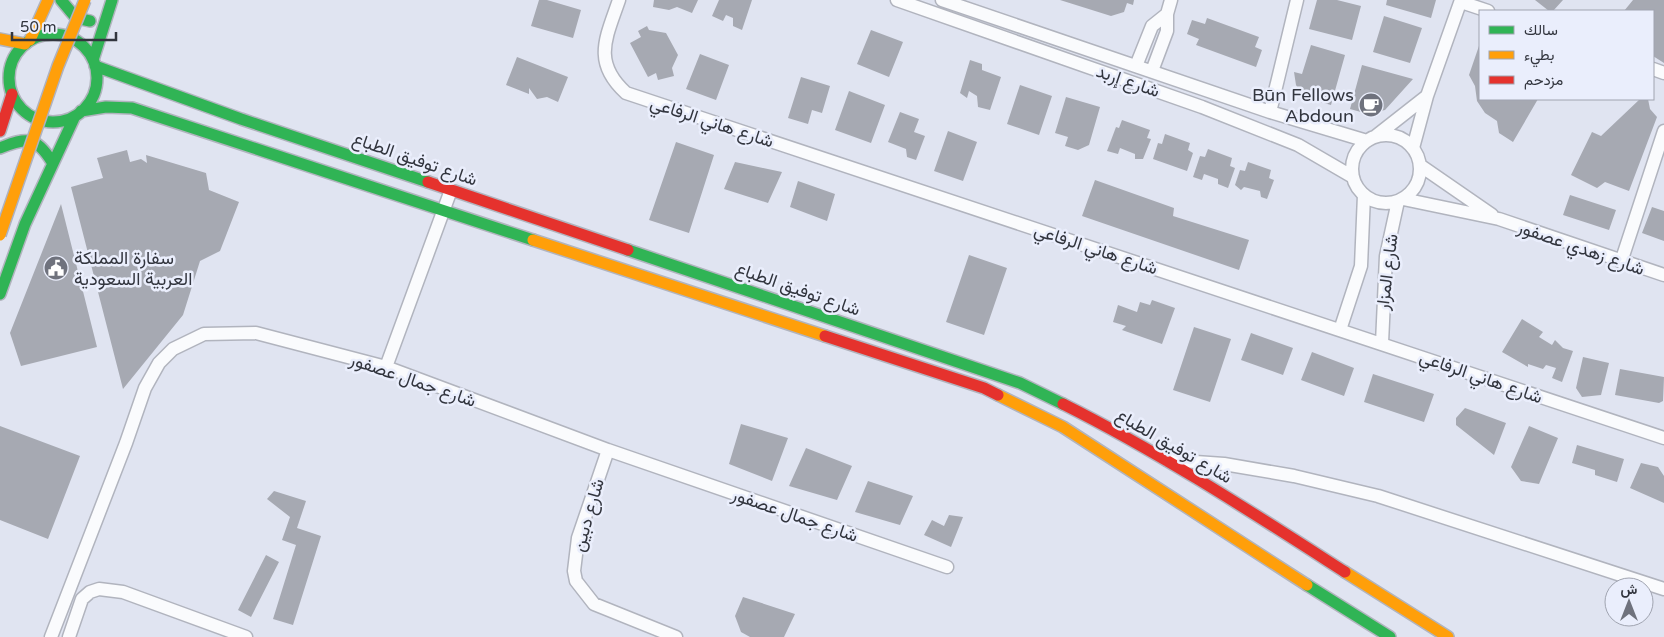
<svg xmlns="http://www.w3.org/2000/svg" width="1664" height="637" viewBox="0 0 1664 637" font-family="'Varela Round',Vazirmatn,sans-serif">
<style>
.building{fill:#a6a9b2}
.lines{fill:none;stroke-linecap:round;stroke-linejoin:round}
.street-casing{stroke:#b1b4be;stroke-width:15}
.fast-casing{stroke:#b1b4be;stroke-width:14}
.slow-casing{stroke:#b1b4be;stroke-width:14}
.jam-casing{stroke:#b1b4be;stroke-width:14}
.street{stroke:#fafbfd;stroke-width:12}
.fast{stroke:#30b455;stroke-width:11}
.slow{stroke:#ff9f0a;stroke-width:11}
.jam{stroke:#e5322d;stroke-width:11}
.slow-bridge-casing{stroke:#aeb2c1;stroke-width:14;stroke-linecap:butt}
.slow-bridge{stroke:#ff9f0a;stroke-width:11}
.labels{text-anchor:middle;stroke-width:5;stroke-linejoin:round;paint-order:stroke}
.street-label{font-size:18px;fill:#32353e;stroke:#eaeefc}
.poi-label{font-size:18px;fill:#32353e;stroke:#eaeefc;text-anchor:end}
</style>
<rect width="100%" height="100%" fill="#e0e4f1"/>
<path class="building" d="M539 0H547L581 10 573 38 531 26Z
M654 0H698L692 13 677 7 669 10 653 7Z
M719 0H752L742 30 733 26V18L726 15 723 21 712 16Z
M1060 0H1134L1133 5 1127 3 1124 12 1111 16Z
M1317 0H1337L1361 6 1352 40 1309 29Z
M1387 0H1436L1431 18 1386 5Z
M1535 0H1563L1553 11H1549Z
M1633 0H1664V63L1653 56V11H1624Z
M1384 16 1422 28 1410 63 1373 52Z
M1207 18 1259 37 1255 47 1262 50 1256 67 1196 45 1199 39 1187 34 1192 20 1205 24Z
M647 26 649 30 666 33 678 55 672 68 674 76 658 80 656 73 648 77 630 43 641 37 638 31Z
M871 30 903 42 889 77 857 64Z
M1480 43V99H1538L1513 142 1499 133 1497 121 1485 113 1477 101 1475 86 1469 75Z
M1311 45 1345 55 1331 105 1303 97 1296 85 1294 72 1302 74Z
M700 54 729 65 716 100 686 89Z
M517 57 568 77 558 102 547 97 537 99 529 88V94L506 85Z
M970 60 982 64V70L1001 77 990 110 978 107 977 96 969 91 967 98 960 93Z
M1362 65 1413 79 1385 110 1368 114 1350 109Z
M801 77 830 86 822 113 812 110 808 124 788 118Z
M1020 85 1052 96 1039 135 1007 124Z
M849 91 885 105 871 143 835 130Z
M1066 97 1100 107 1089 145 1078 150 1065 146 1068 137 1055 133Z
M1640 99H1648L1650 109 1657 117 1629 191 1605 182 1597 188 1571 175 1592 132 1601 136Z
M900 112 919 119 914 132 925 136 916 160 907 157 906 149 888 142Z
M1122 120 1150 130 1147 138 1151 139 1143 159H1135V154L1120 148 1118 154 1107 151 1116 127 1119 128Z
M948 131 977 142 963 181 934 171Z
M1165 134 1190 143 1188 150 1193 153 1187 171 1153 159 1158 143 1162 144Z
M676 142 714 155 689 233 649 220Z
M1208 149 1232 158 1230 166 1235 168 1228 188 1218 184V179L1204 174 1202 180 1193 177 1200 156 1205 157Z
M127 150 130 162 141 159 147 163 146 155 206 173 209 190 239 202 220 251 200 261 183 315 123 389 71 187 103 178 97 158Z
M735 162 782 172 768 203 724 189Z
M1248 162 1271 170 1269 178 1274 180 1267 199 1261 197 1260 191 1244 187 1241 190 1235 185 1240 170 1245 171Z
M1095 180 1174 208 1173 216 1249 240 1239 270 1082 216Z
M798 181 835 194 827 221 790 207Z
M1570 195 1616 210 1609 230 1563 215Z
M61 204 97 347 21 366 10 333Z
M1652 207 1664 211V241L1642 233Z
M969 255 1007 268 984 335 946 322Z
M1152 300 1175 308 1162 344 1122 330 1126 326 1113 322 1118 305 1137 312 1140 302 1150 305Z
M1522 319 1543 332 1539 337 1552 345 1555 340 1563 348 1573 351 1562 382 1552 378 1556 368 1546 365 1543 369 1528 364V367L1502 352Z
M1194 327 1231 339 1210 402 1173 390Z
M1251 333 1293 348 1283 375 1241 360Z
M1312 352 1354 368 1344 396 1301 380Z
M1583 357 1609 363 1601 395 1582 397 1576 388Z
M1620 369 1664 377 1663 401 1659 403 1615 395Z
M1373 374 1434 394 1424 422 1364 402Z
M1465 408 1506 423 1494 455 1456 425V418Z
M741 424 788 438 772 481 729 464Z
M0 426 80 456 48 539 0 520Z
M1529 426 1558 438 1539 484 1521 481 1511 467Z
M1577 445 1624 459 1617 482 1595 475V470L1572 463Z
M806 448 852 466 837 500 789 486Z
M1641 463 1658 467 1664 476V503L1630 488Z
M868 481 913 496 900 525 855 512Z
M274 491 306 501 297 528 321 536 293 625 273 619 296 545 282 540 290 517 267 499Z
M949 515 963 517 951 547 924 535 932 520 944 526Z
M266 555 279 562 251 617 238 610Z
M743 597 795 614 784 637H750L741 632 735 616Z"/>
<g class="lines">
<defs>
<path id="street" d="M619 0C606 38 592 62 626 93L1664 438
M897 0 1202 107 1298 145 1353 177
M942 0 1270 112 1367 141
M1461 2 1488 11
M1136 66 1152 26 1167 14
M1653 69 1664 73
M1152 71 1167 31V14L1171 0
M1270 112 1297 0
M1352 169a34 34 0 1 1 68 0a34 34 0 1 1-68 0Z
M1376 136 1427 96
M1413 148 1427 96 1461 0
M1421 166 1492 215
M1403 199 1499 219 1664 275
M1621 262 1664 131
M1340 330 1361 266 1364 195
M1382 343 1386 256 1398 201
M386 367 451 190
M608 450 578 538 574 571 576 581 594 604 676 637
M1167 460 1224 464 1294 476 1378 496 1664 589
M51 637 126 443 145 388 159 363 173 349 204 334 256 333 386 367 608 450 947 567
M69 637 82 599 90 592 99 589 123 592 246 637"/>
<path id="fast" d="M61 0 76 18 90 21
M9 78a44 44 0 1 1 88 0a44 44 0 1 1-88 0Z
M93 60 112 0
M95 66 241 119 428 182
M81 111 106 107 132 108 533 240
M0 148C27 137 36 136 52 162
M628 250 1020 383 1063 404
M0 294 25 224 75 116
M1307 585 1390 637"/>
<path id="slow" d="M0 39 25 44
M30 40 48 0
M533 240 825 336
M998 395 1063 427 1307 585
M1345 572 1448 637"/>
<path id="jam" d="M0 131 12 94
M428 182 628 250
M825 336 984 388 998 395
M1063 404C1161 453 1253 513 1345 572"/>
</defs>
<use href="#street" class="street-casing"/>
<use href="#fast" class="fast-casing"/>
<use href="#slow" class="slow-casing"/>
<use href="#jam" class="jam-casing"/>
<use href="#street" class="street"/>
<use href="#fast" class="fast"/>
<use href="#slow" class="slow"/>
<use href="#jam" class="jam"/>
<defs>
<path id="slow-bridge" d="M0 235 58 66 85 0"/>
</defs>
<use href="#slow-bridge" class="slow-bridge-casing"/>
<use href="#slow-bridge" class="slow-bridge"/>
</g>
<defs>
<symbol id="cafe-disc" viewBox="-11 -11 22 22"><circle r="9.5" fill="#6f727d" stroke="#eaeefc"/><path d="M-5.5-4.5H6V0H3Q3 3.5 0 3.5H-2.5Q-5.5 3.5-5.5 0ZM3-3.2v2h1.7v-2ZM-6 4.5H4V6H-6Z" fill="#fff"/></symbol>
<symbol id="civic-disc" viewBox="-11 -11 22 22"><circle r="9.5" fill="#6f727d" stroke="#eaeefc"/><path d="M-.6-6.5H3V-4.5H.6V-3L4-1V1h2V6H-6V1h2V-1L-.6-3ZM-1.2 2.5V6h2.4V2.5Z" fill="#fff"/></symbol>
</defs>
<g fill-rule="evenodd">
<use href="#cafe-disc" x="1357" y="91" width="28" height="28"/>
<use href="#civic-disc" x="42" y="254" width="28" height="28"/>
</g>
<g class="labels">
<g class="street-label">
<text transform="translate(1128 81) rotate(19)" y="6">شارع إربد</text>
<text transform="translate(712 122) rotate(18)" y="6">شارع هاني الرفاعي</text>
<text transform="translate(415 159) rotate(19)" y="6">شارع توفيق الطباع</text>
<text transform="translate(1581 248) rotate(19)" y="6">شارع زهدي عصفور</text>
<text transform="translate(1096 249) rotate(18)" y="6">شارع هاني الرفاعي</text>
<text transform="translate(1387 272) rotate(-83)" y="6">شارع المزار</text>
<text transform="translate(798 289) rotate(19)" y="6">شارع توفيق الطباع</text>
<text transform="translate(1481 377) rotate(19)" y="6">شارع هاني الرفاعي</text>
<text transform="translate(413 380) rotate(19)" y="6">شارع جمال عصفور</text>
<text transform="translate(1174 446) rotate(30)" y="6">شارع توفيق الطباع</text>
<text transform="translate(588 515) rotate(-74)" y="6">شارع دبين</text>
<text transform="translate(795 515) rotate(19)" y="6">شارع جمال عصفور</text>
</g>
<g class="poi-label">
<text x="1354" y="101">Būn Fellows<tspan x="1354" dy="21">Abdoun</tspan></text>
<text x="74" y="264" text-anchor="start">سفارة المملكة<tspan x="74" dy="21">العربية السعودية</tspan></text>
</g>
</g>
<rect x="1479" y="10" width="175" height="90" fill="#eaeefc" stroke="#a0a4b0"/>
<rect x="1489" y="26" width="25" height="8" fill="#30b455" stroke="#a0a4b0"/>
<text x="1524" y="35" font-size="15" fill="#32353e">سالك</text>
<rect x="1489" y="51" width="25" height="8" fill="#ff9f0a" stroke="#a0a4b0"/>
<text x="1524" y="60" font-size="15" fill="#32353e">بطيء</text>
<rect x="1489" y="76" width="25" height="8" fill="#e5322d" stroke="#a0a4b0"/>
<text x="1524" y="85" font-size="15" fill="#32353e">مزدحم</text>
<g transform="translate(1629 602)"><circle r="24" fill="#eaeefc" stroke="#a0a4b0"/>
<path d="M0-4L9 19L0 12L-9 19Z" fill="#6f727d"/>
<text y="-8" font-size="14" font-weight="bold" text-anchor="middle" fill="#32353e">ش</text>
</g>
<path d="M12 32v8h104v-8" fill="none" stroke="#32353e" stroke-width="2.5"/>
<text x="20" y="32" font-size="15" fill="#32353e" stroke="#eaeefc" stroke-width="4" paint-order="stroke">50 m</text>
</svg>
